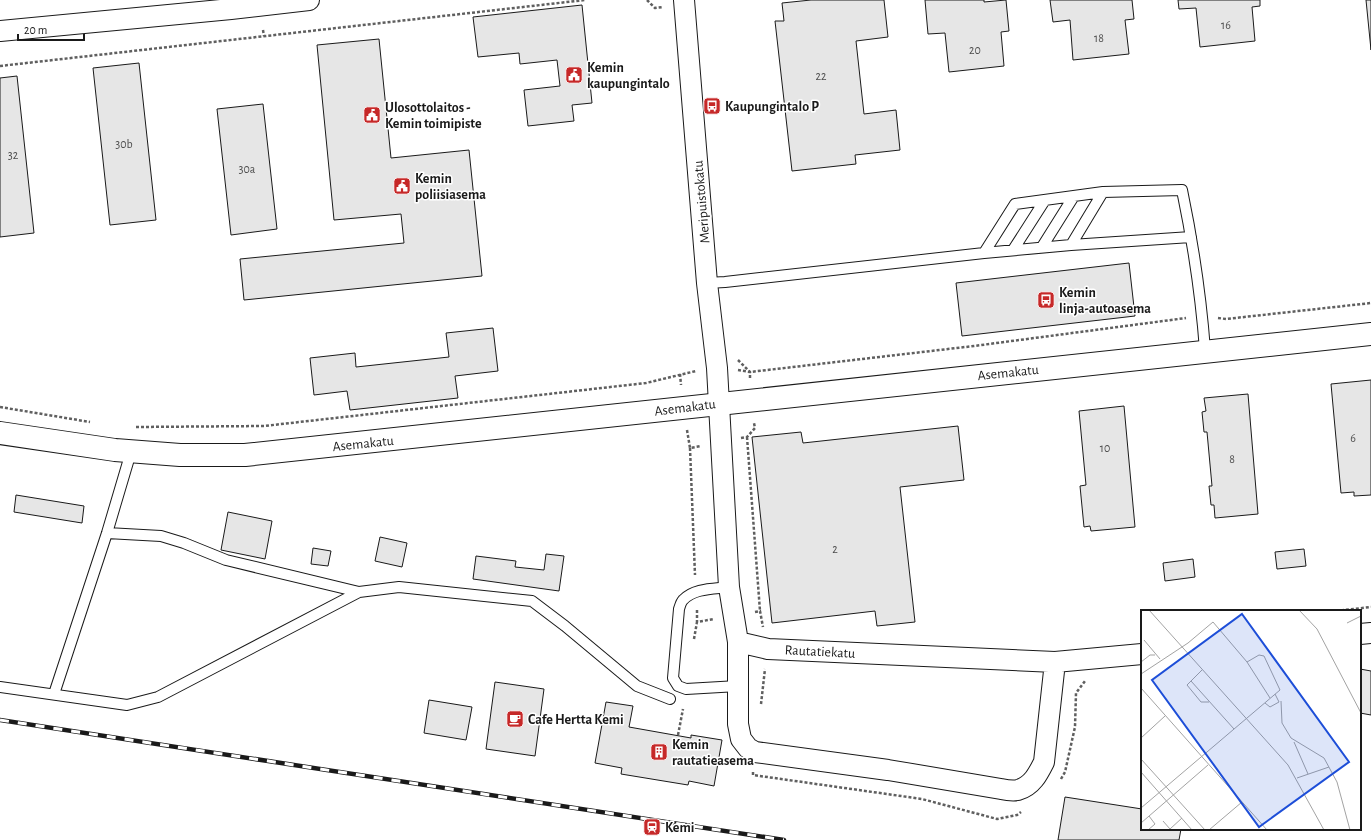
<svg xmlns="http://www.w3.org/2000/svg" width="1371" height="840" viewBox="0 0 1371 840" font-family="'Alegreya Sans',sans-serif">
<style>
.building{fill:#e6e6e6;stroke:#1a1a1a}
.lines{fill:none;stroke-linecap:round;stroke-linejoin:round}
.service-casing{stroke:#1a1a1a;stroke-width:12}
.minor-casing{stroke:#1a1a1a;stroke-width:22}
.secondary-casing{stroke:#1a1a1a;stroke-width:24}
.path{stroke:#5f5f5f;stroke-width:2.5;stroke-dasharray:3 2;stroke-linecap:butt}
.service{stroke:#fff;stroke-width:10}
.minor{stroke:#fff;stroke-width:20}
.secondary{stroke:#fff;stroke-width:22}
.rail-casing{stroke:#1a1a1a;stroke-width:4.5}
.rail{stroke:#fff;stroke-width:3;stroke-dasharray:9;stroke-linecap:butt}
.labels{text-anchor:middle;stroke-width:3;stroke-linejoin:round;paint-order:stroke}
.number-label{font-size:12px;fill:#4d4d4d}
.poi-label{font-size:14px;font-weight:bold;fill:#1a1a1a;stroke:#fff;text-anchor:start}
.street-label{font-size:14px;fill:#1a1a1a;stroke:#fff}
.inset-road{fill:none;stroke:#a3a3a3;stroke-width:1}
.view{fill:#1d4ed8;fill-opacity:0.15;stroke:#1d4ed8;stroke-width:2}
.inset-edge{fill:none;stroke:#1a1a1a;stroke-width:2}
</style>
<rect width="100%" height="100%" fill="#fff"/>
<path class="building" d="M811 0H884L888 37 856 41 864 114 896 110 900 150 855 155 856 164 792 171 775 21H784L782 3Z
M925 0H984V2L1006 0 1009 31 1001 32 1004 66 949 72 945 33 928 34Z
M1050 0H1132L1134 19 1125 20 1129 54 1073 60 1070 20 1053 22Z
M1178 0H1260V6L1252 7 1255 41 1200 47 1196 8 1179 9Z
M1366 0H1371V50Z
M582 5 592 103 572 105 574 121 528 126 524 90 560 86 557 60 520 64 519 53 478 57 473 17Z
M379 39 391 158 469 150 482 276 244 300 240 259 404 243 401 214 334 220 317 45Z
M139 63 156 220 110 225 93 68Z
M17 76 34 233 0 237V78Z
M263 104 277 229 231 235 217 109Z
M1129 263 1135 316 962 336 956 283Z
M493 328 498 371 455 376 458 398 350 410 347 391 314 395 310 358 355 353 356 367 449 357 446 333Z
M1371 380V495L1354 496V492L1341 493 1331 384Z
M1248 394 1258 514 1215 518 1214 505H1211L1209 486H1212L1207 432H1204L1202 412 1206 411 1204 398Z
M1124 406 1135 527 1091 531 1090 526 1084 527 1080 486 1086 485 1079 411Z
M958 426 964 480 900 487 915 622 877 626 875 611 772 623 752 437 801 432 803 443Z
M16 495 84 506 82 523 14 512Z
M228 512 272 521 265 559 221 550Z
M380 537 407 543 402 567 375 561Z
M313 548 331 551 328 566 311 564Z
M1304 549 1306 566 1277 569 1275 552Z
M546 554 564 556 559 591 473 579 476 556 516 561 515 567 544 570Z
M1193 559 1195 577 1165 581 1163 563Z
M1360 669 1371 671V715L1360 713Z
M495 682 544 689 535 756 486 749Z
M429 700 472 707 466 740 424 733Z
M606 702 633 706 629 727 691 738V735L722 740 714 786 689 781 688 785 621 774 622 768 595 763Z
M1065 797 1142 809V829H1181L1179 840H1058Z"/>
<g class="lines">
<defs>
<path id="service" d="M1071 245 1103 192
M1042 247 1074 196
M1013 250 1045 200
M984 253 1015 204 1103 192 1182 190C1193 243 1201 296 1205 350
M707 283 725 282 984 253 1071 245 1191 237
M107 533 161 536 184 543 226 560 359 592
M729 587C714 589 694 588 683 600 681 602 680 606 679 609L673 678 678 686 686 689 738 686
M0 687 127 705 158 697 359 592 399 587 532 601 565 626 637 686 670 699
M54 694 107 533 131 452"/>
<path id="minor" d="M684 0 707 283 717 368 729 587 738 642V724L741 739 748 748 755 752 888 770 1001 789C1006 790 1013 791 1018 790 1032 786 1038 774 1044 762L1055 662
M0 31 231 9 309 0
M1360 634 1371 633
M738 642 768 649 1055 662 1142 654"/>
<path id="secondary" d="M0 433 115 450 180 455H245L1371 334"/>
</defs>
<use href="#service" class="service-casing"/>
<use href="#minor" class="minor-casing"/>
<use href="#secondary" class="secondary-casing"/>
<path class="path" d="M647 0 655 8 663 7
M263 30 264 36
M0 66 585 0
M1218 318 1226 319 1371 303
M738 360 750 372V378
M738 370 750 372 974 346 1186 318
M680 374 681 385
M0 407 90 422
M136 427 264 426 646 383 696 371
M687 430 690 448 701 446
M747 437 760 611
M741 438 747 437 755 428 754 423
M690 448 695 575
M697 610V622L714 619
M1336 611 1371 607
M755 612 760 611 763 627
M694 639 697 622
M761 704 765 669
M678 735 683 709
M753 772V775L922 799 997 819 1017 815 1021 812
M1061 779 1065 772 1075 727 1076 693 1085 681"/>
<use href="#service" class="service"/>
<use href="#minor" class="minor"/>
<use href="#secondary" class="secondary"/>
<defs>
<path id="rail" d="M0 720 784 840"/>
</defs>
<use href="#rail" class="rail-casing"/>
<use href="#rail" class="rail"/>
</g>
<defs>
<symbol id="civic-square" viewBox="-11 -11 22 22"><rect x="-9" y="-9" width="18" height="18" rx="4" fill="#c62828" stroke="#fff"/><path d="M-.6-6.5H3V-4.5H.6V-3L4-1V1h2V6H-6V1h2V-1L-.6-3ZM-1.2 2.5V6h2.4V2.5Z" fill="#fff"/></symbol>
<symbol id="bus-square" viewBox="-11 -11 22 22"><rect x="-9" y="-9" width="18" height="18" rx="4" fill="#c62828" stroke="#fff"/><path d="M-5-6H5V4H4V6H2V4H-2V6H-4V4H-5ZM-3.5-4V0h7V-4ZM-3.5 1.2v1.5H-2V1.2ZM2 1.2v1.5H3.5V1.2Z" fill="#fff"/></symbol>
<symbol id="cafe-square" viewBox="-11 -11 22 22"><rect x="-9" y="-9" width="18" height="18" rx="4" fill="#c62828" stroke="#fff"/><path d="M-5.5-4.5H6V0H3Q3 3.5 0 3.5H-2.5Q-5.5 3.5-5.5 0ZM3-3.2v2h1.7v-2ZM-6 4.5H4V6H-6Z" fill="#fff"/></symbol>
<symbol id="building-square" viewBox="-11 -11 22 22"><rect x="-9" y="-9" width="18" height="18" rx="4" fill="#c62828" stroke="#fff"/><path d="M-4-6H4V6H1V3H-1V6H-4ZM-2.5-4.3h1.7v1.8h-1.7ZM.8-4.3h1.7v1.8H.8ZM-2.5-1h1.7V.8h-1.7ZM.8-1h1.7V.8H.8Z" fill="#fff"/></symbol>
<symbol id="station-square" viewBox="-11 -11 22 22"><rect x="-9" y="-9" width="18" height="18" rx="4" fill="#c62828" stroke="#fff"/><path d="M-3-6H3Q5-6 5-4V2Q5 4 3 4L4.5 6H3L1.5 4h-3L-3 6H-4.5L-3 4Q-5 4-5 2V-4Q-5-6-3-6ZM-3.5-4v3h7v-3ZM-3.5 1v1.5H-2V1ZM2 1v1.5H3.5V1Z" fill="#fff"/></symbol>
</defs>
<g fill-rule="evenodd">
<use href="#civic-square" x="564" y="65" width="20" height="20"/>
<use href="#bus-square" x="702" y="96" width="20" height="20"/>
<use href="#civic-square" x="362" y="105" width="20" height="20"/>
<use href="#civic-square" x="392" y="176" width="20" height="20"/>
<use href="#bus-square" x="1036" y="290" width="20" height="20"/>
<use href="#cafe-square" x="505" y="709" width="20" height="20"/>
<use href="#building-square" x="649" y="742" width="20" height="20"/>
<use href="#station-square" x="642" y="817" width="20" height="20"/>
</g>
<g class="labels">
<g class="number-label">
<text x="1226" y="29">16</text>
<text x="1099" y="42">18</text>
<text x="975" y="54">20</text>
<text x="821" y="80">22</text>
<text x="124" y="148">30b</text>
<text x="13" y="159">32</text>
<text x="247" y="173">30a</text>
<text x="1353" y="442">6</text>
<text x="1105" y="452">10</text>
<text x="1232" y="463">8</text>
<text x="835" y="553">2</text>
</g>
<g class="poi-label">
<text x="587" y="72">Kemin<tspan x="587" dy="16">kaupungintalo</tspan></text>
<text x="725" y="111">Kaupungintalo P</text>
<text x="385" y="112">Ulosottolaitos -<tspan x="385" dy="16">Kemin toimipiste</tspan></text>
<text x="415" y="183">Kemin<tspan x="415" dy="16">poliisiasema</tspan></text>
<text x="1059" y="297">Kemin<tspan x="1059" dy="16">linja-autoasema</tspan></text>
<text x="528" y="724">Cafe Hertta Kemi</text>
<text x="672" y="749">Kemin<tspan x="672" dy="16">rautatieasema</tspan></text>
<text x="665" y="832">Kemi</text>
</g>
<g class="street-label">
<text transform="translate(701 202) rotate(-95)" y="5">Meripuistokatu</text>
<text transform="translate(1008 372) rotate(-6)" y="5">Asemakatu</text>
<text transform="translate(685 407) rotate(-7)" y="5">Asemakatu</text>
<text transform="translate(363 443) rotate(-6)" y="5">Asemakatu</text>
<text transform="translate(820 651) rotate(3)" y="5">Rautatiekatu</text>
</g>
</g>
<g transform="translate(1141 610)">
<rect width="220" height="220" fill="#fff"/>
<path class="inset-road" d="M8 0 147 155 183 220M158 0 176 19 220 103M206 13 220 6M3 30 19 49M0 52 9 45H14M61 60 46 75 60 92H68M0 64 47 33 72 12 106 52 129 88M50 71 93 119M0 78 126 220M140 91 141 113 150 128 183 148 196 172 209 220M124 93 129 97 138 92 134 84M0 128 24 106M153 132 167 164M0 149 64 220M0 162 51 220M156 168 188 157M0 198 139 80 123 46 118 45 106 52M22 211 29 219 41 208M0 213 67 155M7 220 14 214 8 206M68 220 101 192"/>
<path class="view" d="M101 4 208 152 118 217 11 70Z"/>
<rect width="220" height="220" class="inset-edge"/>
</g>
<path d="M18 34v6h66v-6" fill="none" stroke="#1a1a1a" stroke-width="2"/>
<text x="24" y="34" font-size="12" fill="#1a1a1a" stroke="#ffffff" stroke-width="3" paint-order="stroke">20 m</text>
</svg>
